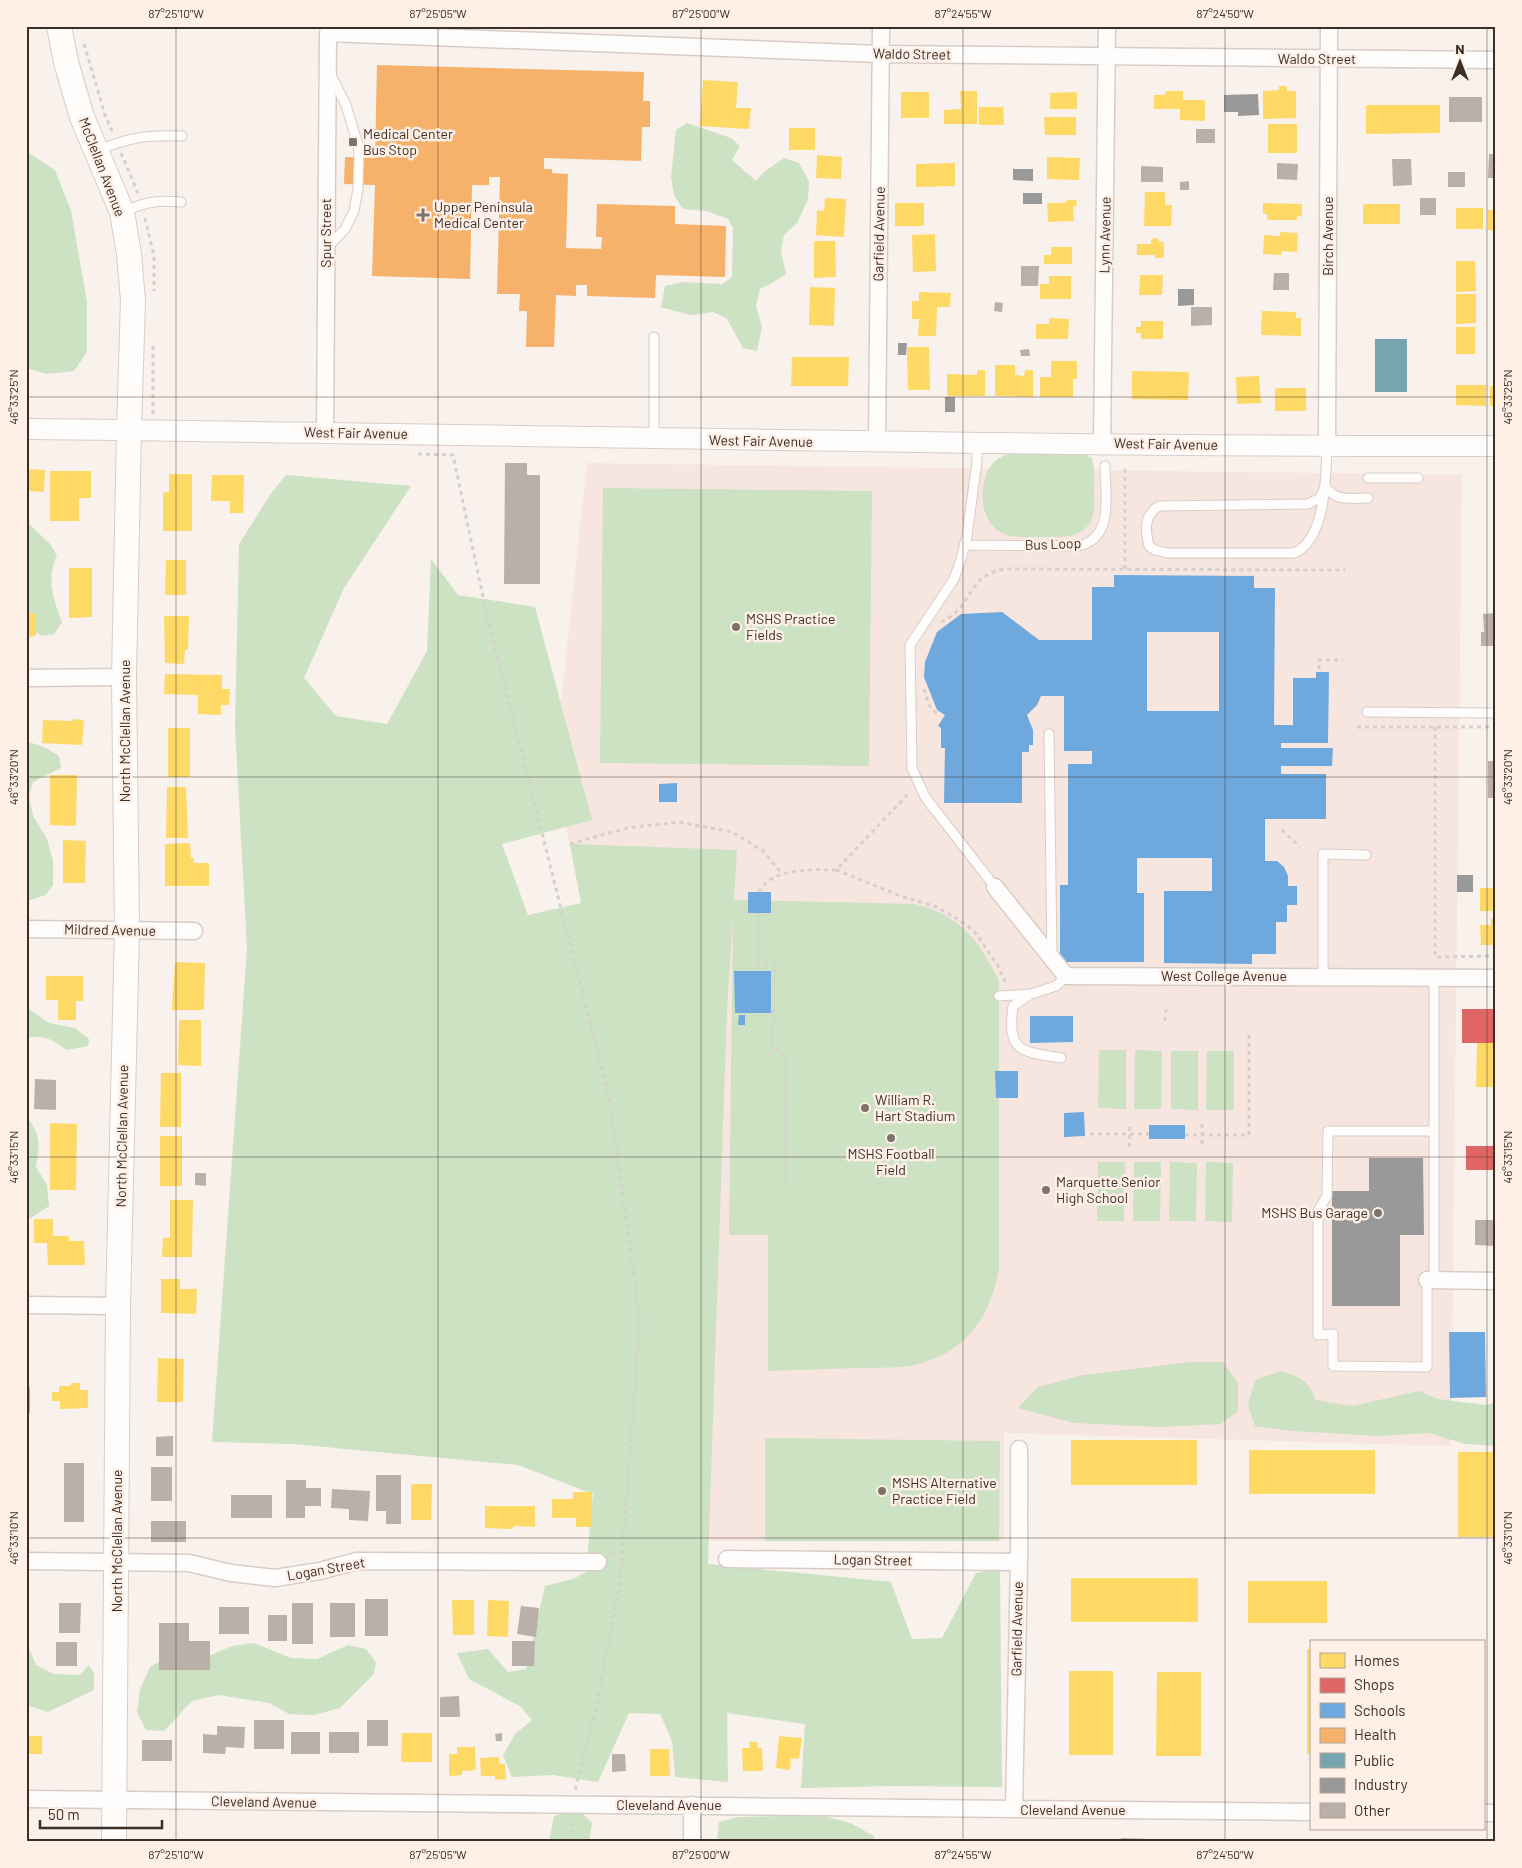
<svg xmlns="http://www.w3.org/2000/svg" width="1522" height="1868" viewBox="0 0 1522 1868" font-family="Barlow,sans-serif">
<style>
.education{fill:#f7e5df}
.green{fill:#cce2c3}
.homes{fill:#ffd966}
.shops{fill:#e06666}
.schools{fill:#6fa8dc;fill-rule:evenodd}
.health{fill:#f6b26b}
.public{fill:#76a5af}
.industry{fill:#999}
.building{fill:#b9b0aa}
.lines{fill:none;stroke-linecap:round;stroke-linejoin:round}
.service-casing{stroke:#d8cdc6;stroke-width:11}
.minor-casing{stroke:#d8cdc6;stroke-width:19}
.tertiary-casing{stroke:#d8cdc6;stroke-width:22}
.secondary-casing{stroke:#d8cdc6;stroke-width:26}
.path{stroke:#d5d0cd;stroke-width:3;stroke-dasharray:4 4;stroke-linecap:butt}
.service{stroke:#fefdfc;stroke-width:9}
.minor{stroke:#fefdfc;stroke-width:16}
.tertiary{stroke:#fefdfc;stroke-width:20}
.secondary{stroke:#fefdfc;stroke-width:24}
.ticks{fill:none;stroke:#3c2f26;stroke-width:1;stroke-opacity:0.45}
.poi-dot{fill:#7e736b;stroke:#fef0e7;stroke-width:2}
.labels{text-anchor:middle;stroke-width:5;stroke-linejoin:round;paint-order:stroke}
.street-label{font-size:14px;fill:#3c2f26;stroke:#fef0e7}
.poi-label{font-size:14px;fill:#3c2f26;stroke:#fef0e7;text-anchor:start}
.neatline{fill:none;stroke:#3c2f26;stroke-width:2}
.ticks-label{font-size:12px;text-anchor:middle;fill:#3c2f26}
</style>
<rect width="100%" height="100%" fill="#f9f1ec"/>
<path class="education" d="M587 463 1462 475 1451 1446 1004 1433V1541H708L554 766Z"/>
<path class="green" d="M687 123 731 138 740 146 732 160 756 181 764 172 784 158 799 163 809 182 808 199 797 223 784 235 781 251 786 274 772 283 760 289 756 306 762 327 757 351 743 348 727 319 713 312 690 315 661 307 665 286 684 282 722 284 732 277 733 228 728 219 707 211 683 209 674 195 671 177 676 130Z
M26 151 55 170 71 211 87 302V352L74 371 47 374 26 368Z
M1019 452 1082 453 1092 458C1095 468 1094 481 1094 492 1094 499 1095 507 1093 515 1087 540 1058 537 1038 537 1030 537 1020 538 1011 536 984 531 979 501 985 478 990 461 1002 454 1019 452Z
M286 475 411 486 344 588 304 678 336 716 387 724 427 651 431 559 458 595 535 607 592 820 502 844 528 915 581 903 570 844 737 850 734 900 915 904C963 917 977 939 999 980V1268C991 1318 964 1354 914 1365 896 1369 875 1367 856 1368 827 1369 797 1370 768 1371V1235H729L733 916 727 1009 708 1564 891 1582 912 1639 942 1638 976 1573 1000 1568 1002 1787 893 1786 801 1788 805 1724 727 1713 728 1782 675 1777 672 1741 660 1714 629 1713 598 1782 553 1775 512 1777 503 1755 516 1733 532 1720 520 1706 469 1679 457 1653 488 1649 508 1672 526 1669 545 1586 573 1579 586 1572 593 1494 518 1465 292 1444 212 1442 247 948 235 727 239 544 270 495Z
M603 488 872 491 869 766 600 763Z
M26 521 50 544 57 555C46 578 53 599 62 622L54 634 42 636 29 629 31 617 26 604Z
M32 743 46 748 59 756 61 768 33 782 29 796 33 816 47 839 53 861V885L45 895 28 901H26V744Z
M26 1007 49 1023 75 1028 89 1039 88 1046 67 1050C49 1039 49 1036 26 1037Z
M1099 1050H1126V1109L1098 1108Z
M1135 1050 1162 1051 1161 1109H1134Z
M1171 1051H1198V1110L1171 1109Z
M1207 1051H1234V1110H1206Z
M26 1115C41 1137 40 1141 36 1167L47 1185 49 1206 26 1221Z
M1098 1162H1125L1124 1221H1097Z
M1134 1162H1161L1160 1221H1133Z
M1170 1162 1197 1163 1196 1221H1169Z
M1206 1162 1233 1163 1232 1222 1205 1221Z
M1191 1362H1223L1238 1383V1411L1221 1424 1159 1427 1074 1423 1018 1408 1038 1387 1083 1375Z
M1281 1371C1303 1379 1306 1378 1316 1400L1352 1406 1419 1391 1438 1399 1487 1405 1496 1402V1446L1465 1444 1429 1433 1378 1436 1293 1431 1255 1426 1248 1405 1255 1380Z
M765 1438 1000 1441 999 1541H765Z
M26 1641 36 1665 54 1674 80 1675 89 1665 94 1674V1690L48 1712 26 1705Z
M254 1643 291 1658 317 1659 348 1645 366 1649 376 1662 374 1674 340 1708 314 1715 289 1714 269 1703 219 1695 192 1701 164 1731 146 1730 137 1712 140 1689 150 1667 161 1661 206 1657 232 1646Z
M568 1811 583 1814 592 1823 589 1842H549L554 1816Z
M784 1816H823L850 1823 874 1836 875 1842H717L719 1822 738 1817Z"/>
<path class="homes" d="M703 80 738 82 736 108H751L749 129 700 126Z
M1279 86H1287V91H1296V118L1263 119V91L1279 90Z
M960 91H977V124H944V110L961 109Z
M1165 91H1183V100H1205V121L1180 120V109H1154V95H1165Z
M901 92H929V118H901Z
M1077 92V109H1050V93Z
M1366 105H1440V133L1366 134Z
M979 107H1003L1004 125H979Z
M1044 117H1076V135H1045Z
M1268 124H1297V153H1268Z
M789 128H815V150H789Z
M817 155 842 157 841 179 816 178Z
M1047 157 1080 158 1079 180 1047 179Z
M955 163V186L916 187V164Z
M1145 192H1165V205H1172L1171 226H1144Z
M825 198 846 199 844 237 816 235 817 210 824 211Z
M1066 200H1076L1077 206H1073L1074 221 1048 222 1047 203H1066Z
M895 203H924V226H895Z
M1263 203 1302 204V216H1297V220H1267V214H1263Z
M1363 204H1400V224H1363Z
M1456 208H1483V229H1456Z
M1488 210H1496V231L1488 230Z
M1280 232 1298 233 1297 252 1282 251 1281 255 1263 254 1264 235 1280 236Z
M935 234 936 271 913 272 912 235Z
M1158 238 1159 242H1164V258H1155V255H1137V244H1151V239Z
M814 241H835L836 277 814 278Z
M1051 247H1072V264H1044V255H1051Z
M1456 261H1475L1476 291 1456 292Z
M1140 275H1163L1162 295H1139Z
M1049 276H1071V299H1040V284H1049Z
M810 287 835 288 834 326 809 325Z
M919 292 951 293 950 307H937L936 336H918L919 319H912V301H919Z
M1456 294H1476V323L1456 324Z
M1262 311 1296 312V318H1301V336L1261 335Z
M1049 318 1069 319 1068 339H1036V324H1049Z
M1141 321H1163V339H1141V333H1136V327H1141Z
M1456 327H1475V354H1456Z
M907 347H929L930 390H908Z
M792 357H849L848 386H791Z
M1051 361H1077V379H1073V397H1040V377H1051Z
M995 365H1015V375L1024 376 1025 370H1033V397L995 396Z
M977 370H985V396H947V374L977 375Z
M1132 371 1189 372 1188 400 1132 399Z
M1259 376 1261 403 1237 404 1236 377Z
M1456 385H1486V406L1456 405Z
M1490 386H1496V406H1490Z
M1275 388H1306V411H1275Z
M26 469 45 470 44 492 26 491Z
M50 471H91V498H79V521H50Z
M169 474H192V531H163V492H169Z
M212 475H244L243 513H230V501H211Z
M166 560H186V595H165Z
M69 568H92V617L69 618Z
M36 613V636L26 637V614Z
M164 616H189L188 650H185L184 664 165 663Z
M165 674 222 675V689H230L229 705H221V715L198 714V695L164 694Z
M73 719 84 720 82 745 42 743 43 720 73 721Z
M168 728H190V777H168Z
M50 775H77L76 826 50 825Z
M167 787H186L188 838H166Z
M63 840 86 841 85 883H63Z
M190 843 191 858H194V863H209V886H165V844Z
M1480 888H1496V911H1480Z
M1491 919H1496V945H1481L1480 925H1491Z
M175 962 205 963 204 1010H172Z
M46 976H83V1001H76V1020H58V1000H46Z
M179 1020H201V1066L178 1065Z
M1477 1043H1496V1087H1476Z
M161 1073H181V1127H160Z
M50 1123 77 1124 76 1190H50Z
M160 1136H182V1186H160Z
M170 1200H193L192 1257H162L163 1238H170Z
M34 1219H53V1236H69V1241H84L85 1265H48L47 1243H34Z
M161 1279H180V1289H197L196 1314 161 1313Z
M158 1358 184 1359 183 1402H157Z
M71 1383H80V1390H88V1408L60 1409V1401H52V1392H59V1386H71Z
M1071 1440H1197V1485H1071Z
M1249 1450H1375V1494H1249Z
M1458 1452H1496V1537H1458Z
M411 1484H432L431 1520H411Z
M573 1492H592V1527H576V1518H552V1499H573Z
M485 1506H535V1527L513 1526V1529L485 1528Z
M1071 1578H1198V1622H1071Z
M1248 1581H1327V1623H1248Z
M452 1600H474V1635H453Z
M488 1600 509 1601 508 1637 487 1636Z
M1307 1649H1311V1754H1307Z
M1069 1671H1113V1755H1069Z
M1157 1672H1201V1756H1156Z
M402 1733H432V1762H401Z
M29 1736H42V1754H29Z
M779 1736 802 1738 799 1759 791 1758 790 1770 776 1768Z
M749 1742H757L758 1748H762L763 1771H743L742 1748H750Z
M457 1747H475L476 1770 462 1771V1775L449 1776V1754H457Z
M650 1749H669L670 1776H650Z
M499 1757V1764H505L506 1779 495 1780V1776H481L480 1758Z"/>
<path class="shops" d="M1462 1009H1494L1496 1043H1462Z
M1466 1146H1496V1170H1466Z"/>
<path class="schools" d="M1114 575 1254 576V588H1275L1274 725H1293V678H1316V672H1329L1328 743H1281V748H1333L1332 766H1281V774H1326V819H1265V861H1277L1284 867 1288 876V886H1297V905H1287V922H1276V954H1252V964L1164 963V891H1212V858H1137V893H1144V962H1060V885H1068V764H1092V751H1064V696H1041L1037 705 1027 715 1033 730V745H1029V752H1022V803H944L945 748H941V728L938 726 945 715 937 710 924 677 925 662 937 632 961 614 1002 612 1039 640H1092V587H1114ZM1147 632H1219V711H1147Z
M677 783V802H659V784Z
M748 892H771V913H748Z
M734 971H771V1013H735Z
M739 1015H745V1025H738Z
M1030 1016H1073V1042L1030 1043Z
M995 1071H1018V1098H996Z
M1084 1112 1085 1136 1064 1137V1113Z
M1149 1125H1185V1139H1149Z
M1449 1332H1485L1486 1397 1450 1398Z"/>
<path class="health" d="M377 65 644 72 643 101H650V127H642L641 161 544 158V169H552V173L568 174 566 248 601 249 602 237H596L597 204 675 206V224L726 226 725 277 656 275 655 298 587 296V285H576V296L556 295 554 347H526L527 311H519L520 294H497L500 177H489V185H472L470 279 372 276 375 185 344 184 345 157 375 158Z"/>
<path class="public" d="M1375 339H1407V392H1375Z"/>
<path class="industry" d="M1258 94 1259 115 1238 116V112H1224V95Z
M1013 169H1033V181L1013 180Z
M1023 193H1042V204H1023Z
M1178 289H1194V305L1178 306Z
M898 343H907L906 355H898Z
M945 397H955V412H945Z
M1457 875H1473V892H1457Z
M1369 1158H1423L1424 1235H1400V1306H1332V1191H1369Z"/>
<path class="building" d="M1449 97H1482V122H1449Z
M1196 129H1215V143H1196Z
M1489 154H1496V178H1488Z
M1392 159H1411L1412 185 1393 186Z
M1277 163 1298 164 1297 180 1277 179Z
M1141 166 1163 167V182H1141Z
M1448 172H1465V187H1448Z
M1189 181V190H1180V182Z
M1420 198H1436V215H1420Z
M1021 266H1039L1038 286H1021Z
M1274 273H1289V290H1273Z
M995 302 1003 303 1002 312 994 311Z
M1191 307H1212V325L1191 326Z
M1029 349 1030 356H1021L1020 350Z
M505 463H527V475H540V584H504Z
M1496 613V646H1481V632H1484L1483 614Z
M1488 761H1496V798H1488Z
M35 1079 56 1080V1110L34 1109Z
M195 1173H206V1186L195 1185Z
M1475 1220H1496V1246L1475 1245Z
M30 1387V1413H26V1388Z
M173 1436V1456H156V1437Z
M64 1463H84V1522H64Z
M151 1467H172V1501H151Z
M376 1475H401V1524H386V1511H376Z
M286 1480H306V1488H321V1506H305V1518H286Z
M332 1489 370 1491 368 1521 349 1520V1509L331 1508Z
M231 1495H272V1518H231Z
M26 1514H29V1533H26Z
M151 1521H186V1542H151Z
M365 1599H388V1636H365Z
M59 1603H81L80 1633H59Z
M292 1603H313V1644H292Z
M330 1603H355V1637H330Z
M521 1606 539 1608 536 1637 517 1634Z
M219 1607H249V1634H219Z
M268 1615H287V1641H268Z
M159 1623H189V1641H210V1670H159Z
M512 1641H535L534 1666H512Z
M56 1642H77V1666H56Z
M459 1696 460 1717H440V1697Z
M254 1720H284V1749H254Z
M367 1720H388V1746H367Z
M217 1726 245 1727 244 1748 226 1747 225 1754 203 1753V1734L217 1735Z
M291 1732H320V1754H291Z
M329 1732H359V1753H329Z
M502 1733V1741H496L495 1734Z
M142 1740H172V1761H142Z
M612 1754H625L626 1771 612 1772Z
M1121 1838 1151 1839V1842H1121Z"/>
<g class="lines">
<defs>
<path id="service" d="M97 151C129 137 147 135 182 136
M122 212C146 202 155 200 181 202
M328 247 345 229 354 211 358 189 359 154 358 145 346 105 331 75
M654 337V439
M977 443V461L967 536 961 559 954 579 910 645 912 768 925 797 995 887
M1368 478H1418
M1325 487 1320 498 1308 504 1159 506C1144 515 1145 530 1149 546L1155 550 1167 553H1294C1326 540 1326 476 1327 446
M1325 487C1337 502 1350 498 1368 498
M964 545 1078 546C1115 538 1105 495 1105 466
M1367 712 1496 713
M1049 734 1052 956
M1323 976V854L1366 855
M999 996 1031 994
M1061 1058C1020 1051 1007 1053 1013 1006L1031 994 1056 986 1066 976
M1434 1131V978
M1427 1280V1367L1333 1366V1334L1318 1335V1211L1327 1196 1328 1131H1434V1280"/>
<path id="minor" d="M325 433 328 33 880 54 1496 60
M877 443 881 26
M1102 444 1107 26
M1327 446 1329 26
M26 678 124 677
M995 887 1066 976 1496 978
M26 929 194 931
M1427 1280 1496 1281
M26 1305 118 1306
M727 1559 1019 1562
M26 1561 189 1563 231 1573 275 1578 320 1571 357 1561 598 1562
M26 1799 1311 1812
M1014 1809 1019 1562V1449
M1483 1813H1496
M692 1842V1805"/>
<path id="tertiary" d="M26 429C516 434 1006 447 1496 446"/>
<path id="secondary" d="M59 26 66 62 82 117 122 212 129 254 133 300 129 430 124 677 127 930 118 1306 114 1842"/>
</defs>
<use href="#service" class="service-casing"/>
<use href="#minor" class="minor-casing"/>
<use href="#tertiary" class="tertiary-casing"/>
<use href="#secondary" class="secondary-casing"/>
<path class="path" d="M84 44 105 115 113 133
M121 153 138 193
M145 218 154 256V291
M153 414V345
M418 454 453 455 487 616 610 1102 640 1319 620 1582 595 1714 575 1790
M1125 569V466
M941 622C975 607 966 573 1007 569L1345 570
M1319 669V660H1343
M924 689 929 705 939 716
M1357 727H1496
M1435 727V957L1496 956
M1282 830 1300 847
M570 844 627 828 680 822 732 832 763 851 782 874
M836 870 901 896 937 907 956 918 975 932 998 966 1006 984
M759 892C771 868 812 869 836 870L910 792
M759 913 758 963H774L773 1047 786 1058 785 1186
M1165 1021 1166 1009
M1202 1124V1148
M1090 1134H1149
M1185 1135H1249V1032
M1129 1147 1130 1124
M611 1553 623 1552
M570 1842 573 1818"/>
<use href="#service" class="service"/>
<use href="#minor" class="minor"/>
<use href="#tertiary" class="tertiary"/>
<use href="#secondary" class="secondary"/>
</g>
<path class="ticks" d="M176 26V1842M438 26V1842M701 26V1842M963 26V1842M1225 26V1842M1487 26V1842M26 397H1496M26 777H1496M26 1157H1496M26 1538H1496"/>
<g class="poi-dot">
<rect x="348" y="137" width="10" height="10" rx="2.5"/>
<path d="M420.5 207.5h5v5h5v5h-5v5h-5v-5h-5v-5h5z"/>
<circle cx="736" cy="627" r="5"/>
<circle cx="865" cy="1108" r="5"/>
<circle cx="891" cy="1138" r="5"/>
<circle cx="1046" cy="1190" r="5"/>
<circle cx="1378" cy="1213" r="5"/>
<circle cx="882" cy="1491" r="5"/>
</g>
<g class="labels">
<g class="street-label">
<text transform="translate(912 54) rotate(1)" y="5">Waldo Street</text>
<text x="1317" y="64">Waldo Street</text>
<text transform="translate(102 167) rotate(69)" y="5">McClellan Avenue</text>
<text transform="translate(326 233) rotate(-90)" y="5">Spur Street</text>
<text transform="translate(879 234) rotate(-89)" y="5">Garfield Avenue</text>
<text transform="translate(1105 235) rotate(-89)" y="5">Lynn Avenue</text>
<text transform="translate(1328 236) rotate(-90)" y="5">Birch Avenue</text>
<text transform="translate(356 433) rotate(1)" y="5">West Fair Avenue</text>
<text transform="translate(761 441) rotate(1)" y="5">West Fair Avenue</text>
<text transform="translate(1166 444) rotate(1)" y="5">West Fair Avenue</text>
<text transform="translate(1053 544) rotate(-2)" y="5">Bus Loop</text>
<text transform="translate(125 731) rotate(-90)" y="5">North McClellan Avenue</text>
<text transform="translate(110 930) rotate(1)" y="5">Mildred Avenue</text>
<text x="1224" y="981">West College Avenue</text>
<text transform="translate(122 1136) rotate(-89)" y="5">North McClellan Avenue</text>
<text transform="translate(117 1541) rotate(-90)" y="5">North McClellan Avenue</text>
<text transform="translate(873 1560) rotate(1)" y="5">Logan Street</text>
<text transform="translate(326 1569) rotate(-10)" y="5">Logan Street</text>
<text transform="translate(1017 1629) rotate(-89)" y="5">Garfield Avenue</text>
<text transform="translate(264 1802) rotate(1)" y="5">Cleveland Avenue</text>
<text x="669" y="1810">Cleveland Avenue</text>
<text x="1073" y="1815">Cleveland Avenue</text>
</g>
<g class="poi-label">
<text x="363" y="139">Medical Center<tspan x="363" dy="16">Bus Stop</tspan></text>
<text x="434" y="212">Upper Peninsula<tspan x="434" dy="16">Medical Center</tspan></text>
<text x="746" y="624">MSHS Practice<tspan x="746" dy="16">Fields</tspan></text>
<text x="875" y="1105">William R.<tspan x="875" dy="16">Hart Stadium</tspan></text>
<text x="891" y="1159" text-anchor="middle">MSHS Football<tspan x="891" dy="16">Field</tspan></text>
<text x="1056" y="1187">Marquette Senior<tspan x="1056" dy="16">High School</tspan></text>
<text x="1368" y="1218" text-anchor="end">MSHS Bus Garage</text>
<text x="892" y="1488">MSHS Alternative<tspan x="892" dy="16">Practice Field</tspan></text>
</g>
</g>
<rect width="1522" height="1868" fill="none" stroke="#fef0e7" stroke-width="55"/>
<rect x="1310" y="1640" width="175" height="190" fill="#fef0e7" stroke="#b0a39a"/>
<rect x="1320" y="1653" width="25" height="15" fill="#ffd966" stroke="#b0a39a"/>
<text x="1354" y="1666" font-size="15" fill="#3c2f26">Homes</text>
<rect x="1320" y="1678" width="25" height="15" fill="#e06666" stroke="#b0a39a"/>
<text x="1354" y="1690" font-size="15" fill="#3c2f26">Shops</text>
<rect x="1320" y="1703" width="25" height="15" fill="#6fa8dc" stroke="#b0a39a"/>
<text x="1354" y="1716" font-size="15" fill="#3c2f26">Schools</text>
<rect x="1320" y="1728" width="25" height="15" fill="#f6b26b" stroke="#b0a39a"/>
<text x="1354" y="1740" font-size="15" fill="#3c2f26">Health</text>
<rect x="1320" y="1753" width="25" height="15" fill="#76a5af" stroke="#b0a39a"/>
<text x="1354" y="1766" font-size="15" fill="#3c2f26">Public</text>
<rect x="1320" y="1778" width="25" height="15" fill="#999999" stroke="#b0a39a"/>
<text x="1354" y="1790" font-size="15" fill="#3c2f26">Industry</text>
<rect x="1320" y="1803" width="25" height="15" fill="#b9b0aa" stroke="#b0a39a"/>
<text x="1354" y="1816" font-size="15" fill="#3c2f26">Other</text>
<g transform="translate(1460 62)" stroke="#fef0e7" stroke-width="4" paint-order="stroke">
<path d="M0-4L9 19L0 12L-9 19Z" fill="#3c2f26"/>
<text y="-8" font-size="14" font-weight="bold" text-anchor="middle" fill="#3c2f26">N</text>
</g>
<path d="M40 1820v8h122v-8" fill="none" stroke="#3c2f26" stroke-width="2.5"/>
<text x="48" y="1820" font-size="15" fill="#3c2f26" stroke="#fef0e7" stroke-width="4" paint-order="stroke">50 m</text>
<rect x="28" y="28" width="1466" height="1812" class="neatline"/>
<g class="ticks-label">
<text x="176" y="18">87°25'10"W</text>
<text x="438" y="18">87°25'05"W</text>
<text x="701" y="18">87°25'00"W</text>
<text x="963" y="18">87°24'55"W</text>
<text x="1225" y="18">87°24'50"W</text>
<text transform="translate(14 397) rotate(-90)" y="4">46°33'25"N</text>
<text transform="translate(1508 397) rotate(-90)" y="4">46°33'25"N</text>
<text transform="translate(14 777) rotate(-90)" y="4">46°33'20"N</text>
<text transform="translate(1508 777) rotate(-90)" y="4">46°33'20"N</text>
<text transform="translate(14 1157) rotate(-90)" y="4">46°33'15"N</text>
<text transform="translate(1508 1157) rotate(-90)" y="4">46°33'15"N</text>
<text transform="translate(14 1538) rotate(-90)" y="4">46°33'10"N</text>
<text transform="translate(1508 1538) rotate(-90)" y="4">46°33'10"N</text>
<text x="176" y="1859">87°25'10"W</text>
<text x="438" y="1859">87°25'05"W</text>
<text x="701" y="1859">87°25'00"W</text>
<text x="963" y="1859">87°24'55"W</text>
<text x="1225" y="1859">87°24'50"W</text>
</g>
</svg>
